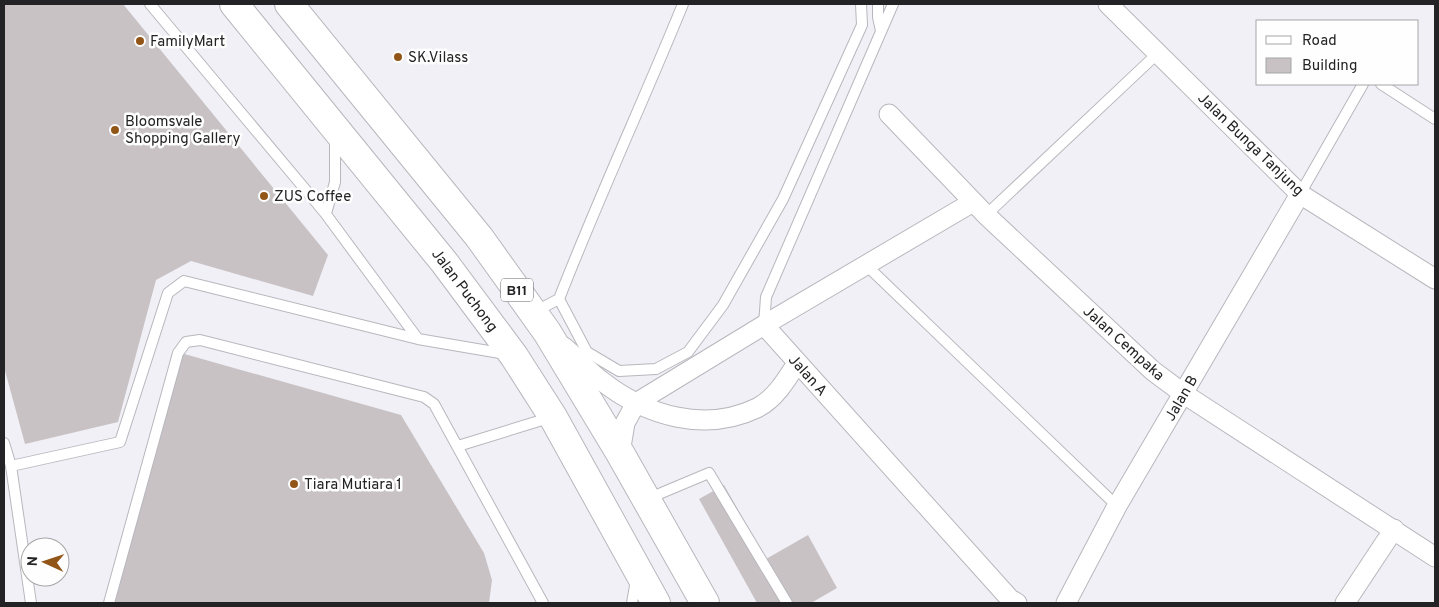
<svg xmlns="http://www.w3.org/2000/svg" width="1439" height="607" viewBox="0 0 1439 607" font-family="Overpass,sans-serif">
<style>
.building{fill:#c8c2c5}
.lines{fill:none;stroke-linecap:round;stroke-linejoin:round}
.service-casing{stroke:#b8b7bd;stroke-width:12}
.minor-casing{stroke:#b8b7bd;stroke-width:21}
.primary-casing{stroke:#b8b7bd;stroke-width:30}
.service{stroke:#fff;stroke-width:10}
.minor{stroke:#fff;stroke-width:19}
.primary{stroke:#fff;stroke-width:28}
.poi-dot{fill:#925518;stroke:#fefefe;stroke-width:2}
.labels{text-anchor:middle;stroke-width:5;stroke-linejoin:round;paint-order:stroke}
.shield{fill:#fefefe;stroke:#656566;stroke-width:1}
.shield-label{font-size:14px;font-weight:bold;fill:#232325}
.poi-label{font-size:15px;fill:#232325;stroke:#fefefe;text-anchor:start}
.street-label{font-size:15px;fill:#232325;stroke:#fefefe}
</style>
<rect width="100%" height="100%" fill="#f1f0f6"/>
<path class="building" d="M4 4H123L328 255 313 296 191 261 156 280 118 422 25 444 4 367Z
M181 353 401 415 484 553 492 580 489 603H112Z
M724 485 766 559 808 535 837 588 811 603H757L699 499Z"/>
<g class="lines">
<defs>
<path id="service" d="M150 4 325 213 418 339
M878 4V17L881 31
M1381 84 1435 119
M1300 194 1363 84
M325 213 327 210 335 182V136
M986 215 1158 53
M866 265 1117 506
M559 299 587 352 619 371 656 369 688 352 723 305 783 199 862 25 861 4
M534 312 559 299C598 199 643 102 683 4
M764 325 766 297 893 4
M4 443 11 466 31 603
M458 446 552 417
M11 466 120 442 168 293 184 281 418 339 506 354
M647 499 709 473 787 603
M109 603 178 353 186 342 200 340 424 397 434 404 543 603
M632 603 636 580"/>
<path id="minor" d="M1108 4 1300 194 1435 279
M889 114 986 215 1153 371 1184 394 1435 557
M973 202 764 325 1010 599 1017 603
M564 347C577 358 589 372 603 382 647 416 705 433 757 408 775 399 787 379 797 363
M620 453 625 423 636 403 764 325
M1066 603 1117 506 1300 194
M1345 603 1394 529"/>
<path id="primary" d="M234 4 444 262 514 356 553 417 656 603
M289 4 479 237 547 332 620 453 705 603"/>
</defs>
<use href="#service" class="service-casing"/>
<use href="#minor" class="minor-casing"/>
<use href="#primary" class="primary-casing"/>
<use href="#service" class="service"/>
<use href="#minor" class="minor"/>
<use href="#primary" class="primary"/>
</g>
<g class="poi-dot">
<circle cx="140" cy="41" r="5"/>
<circle cx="398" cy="57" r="5"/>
<circle cx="115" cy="130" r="5"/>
<circle cx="264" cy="196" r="5"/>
<circle cx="294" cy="484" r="5"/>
</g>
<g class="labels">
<rect class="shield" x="501" y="278.5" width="32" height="23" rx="4"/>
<g class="shield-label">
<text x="517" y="295">B11</text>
</g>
<g class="poi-label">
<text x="150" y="46">FamilyMart</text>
<text x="408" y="62">SK.Vilass</text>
<text x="125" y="126">Bloomsvale<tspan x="125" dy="17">Shopping Gallery</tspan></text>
<text x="274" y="201">ZUS Coffee</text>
<text x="304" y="489">Tiara Mutiara 1</text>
</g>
<g class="street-label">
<text transform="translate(1251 144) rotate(44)" y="5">Jalan Bunga Tanjung</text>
<text transform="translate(465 290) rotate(53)" y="5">Jalan Puchong</text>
<text transform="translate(1124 343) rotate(42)" y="5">Jalan Cempaka</text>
<text transform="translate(808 375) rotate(48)" y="5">Jalan A</text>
<text transform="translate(1181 398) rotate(-60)" y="5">Jalan B</text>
</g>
</g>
<rect width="1439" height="607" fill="none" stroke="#232325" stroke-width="10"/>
<rect x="1256" y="20" width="162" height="65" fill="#fefefe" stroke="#a6a6a7"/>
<rect x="1266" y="36" width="25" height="8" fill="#ffffff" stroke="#a6a6a7"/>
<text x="1302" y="45" font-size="15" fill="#232325">Road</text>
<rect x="1266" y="58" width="25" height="15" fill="#c8c2c5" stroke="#a6a6a7"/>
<text x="1302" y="70" font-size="15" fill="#232325">Building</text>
<g transform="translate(45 562) rotate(273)"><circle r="24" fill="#fefefe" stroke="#a6a6a7"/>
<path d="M0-4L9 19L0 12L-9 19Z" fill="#925518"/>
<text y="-8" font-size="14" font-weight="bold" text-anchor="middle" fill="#232325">N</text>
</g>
</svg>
